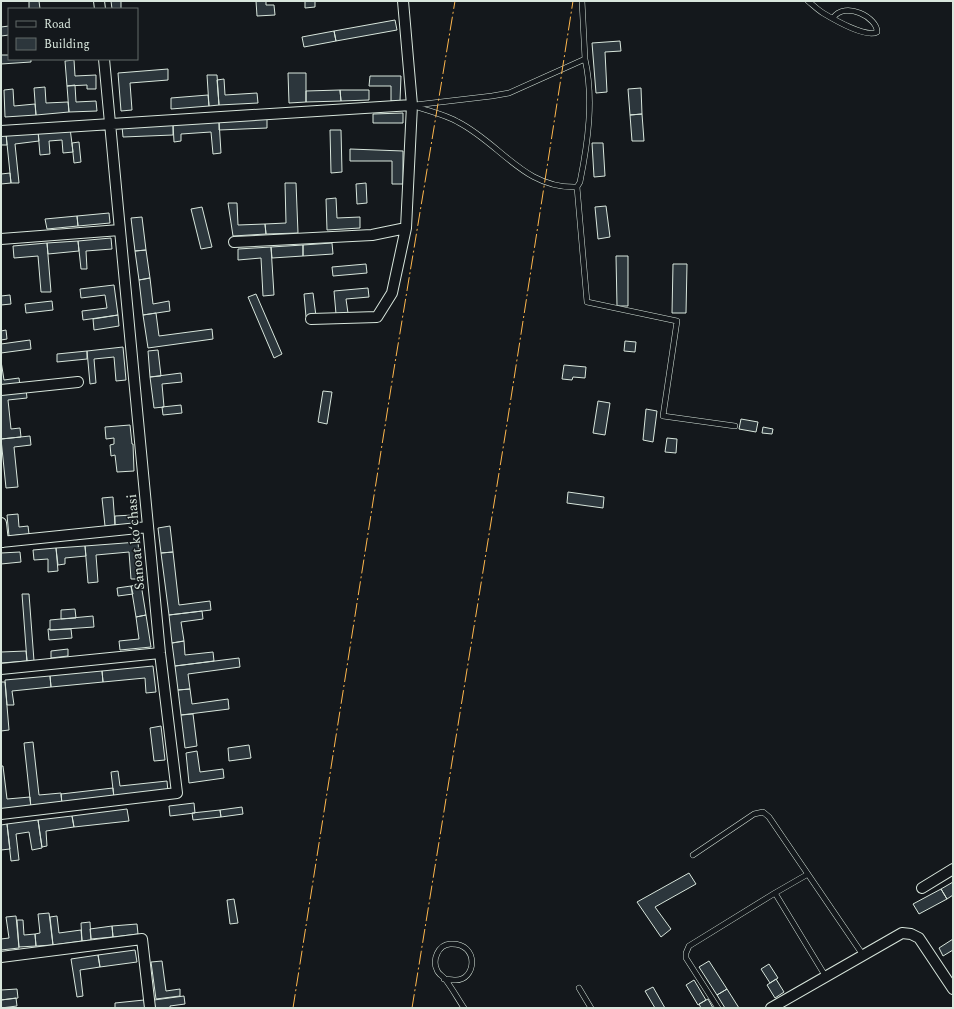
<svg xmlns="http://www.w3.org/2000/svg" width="954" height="1009" viewBox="0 0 954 1009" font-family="Spectral,serif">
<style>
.building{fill:#2c363c;stroke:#d8e6dc}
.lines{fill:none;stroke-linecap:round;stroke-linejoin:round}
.service-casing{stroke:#d8e6dc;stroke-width:6}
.minor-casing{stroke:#d8e6dc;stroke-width:12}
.service{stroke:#14181c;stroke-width:5}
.minor{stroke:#14181c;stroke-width:10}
.power{stroke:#ffb74d;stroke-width:1;stroke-dasharray:14 3 2 3;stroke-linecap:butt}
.labels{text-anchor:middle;stroke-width:3;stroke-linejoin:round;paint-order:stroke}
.street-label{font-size:14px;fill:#d8e6dc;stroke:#14181c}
</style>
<rect width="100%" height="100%" fill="#14181c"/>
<path class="building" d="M29 1H39L40 9H29Z
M111 1H121V9H112Z
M256 1H266V5H274L275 15 257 16Z
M305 1H315V7L305 8Z
M395 20 397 30 336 41 334 31Z
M9 26V35L1 36V27Z
M334 31 336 41 304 47 302 37Z
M620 41 621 51 605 52 607 92 596 93 592 43Z
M1 55H9V59H31V62L1 64Z
M74 60 75 76 96 75V89H87V85L67 86 65 61Z
M168 69V80L130 83 132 110 121 111 118 73Z
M288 73H306V102L289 103Z
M207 75H217L219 105 209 106Z
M370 76H401L400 101H391V86H369Z
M224 79 225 95 257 93 258 103 219 105 217 80Z
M75 85 76 102 96 101 97 111 69 112 67 86Z
M45 87 46 103 68 102 69 112 36 115 34 88Z
M641 88 642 114 630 115 628 89Z
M13 89 14 106 35 104 36 115 5 117 4 90Z
M340 90H369V100L341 101Z
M340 90 341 101 306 102V91Z
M208 95 209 106 171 109V98Z
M403 113V123H373V114Z
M642 114 644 141H632L630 115Z
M267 118V128L219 130V121Z
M219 121 221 153 213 154 211 132 181 134V141L174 142 173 124Z
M173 124V135L123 137 122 126Z
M70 128 73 152 63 153 62 140 49 141 50 154 40 155 38 131Z
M330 130H341L342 172 331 173Z
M38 131 39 141 15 144 19 183H11L6 134Z
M6 133 7 145H1V134Z
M79 142 81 162 74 163 72 143Z
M592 143H603L605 176 594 177Z
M350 149 403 151V184H392V161H350Z
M10 173 11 183 1 184V174Z
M285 183H296L298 233 266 234 265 224 286 223Z
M366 183 367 203 357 204 356 184Z
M336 198 337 218 360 217V228L327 230 326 199Z
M228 203H237L238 225 265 224 266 234 233 236Z
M606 206 610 237 598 239 595 207Z
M202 207 212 247 201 249 191 209Z
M109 213 110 223 78 226 77 216Z
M77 216 78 226 47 229 45 219Z
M142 217 146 250 135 251 131 218Z
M111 238 112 249 86 251 87 269H81L78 241Z
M78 241 79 251 48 254 47 243Z
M47 243 51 292H41L38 256 14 258 13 246Z
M332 243 333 254 303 256V245Z
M303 245V256L272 258 271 247Z
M271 247 274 295 263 296 261 258 238 260V249Z
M146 250 150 278 139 280 135 251Z
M616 256H628V306H617Z
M366 264 367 273 333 276 332 267Z
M673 264H687L686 313H672Z
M150 278 153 304 169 301 170 311 143 315 139 280Z
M114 285 118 315 83 320 82 311 107 308 105 295 81 298 80 289Z
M368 288 369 297 346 299 348 313 336 314 334 291Z
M313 293 316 316 306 317 304 294Z
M256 294 282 354 274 358 248 297Z
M10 295 11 304 1 305V296Z
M52 301 53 310 26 313 25 304Z
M156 313 159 336 212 329 213 339 148 348 143 315Z
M118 315 119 326 94 330 93 319Z
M6 330 7 339 1 340V331Z
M30 340 31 349 1 353V344Z
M625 341 636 342 635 352 624 351Z
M123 347 126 380 116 381 114 357 94 359 96 383 90 384 87 351Z
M158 350 161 376 150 377 148 351Z
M87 351V359L57 362V354Z
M1 361 4 380 19 378 20 386 1 389Z
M564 365 586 367 585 378 573 377 572 380 562 379Z
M181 373 182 382 162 384 164 407 154 408 150 377Z
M26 389 27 398 8 400 11 429 20 428 21 437 1 439V392Z
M323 391 332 392 327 424 318 422Z
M598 401 610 403 605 435 593 433Z
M181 405 182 413 163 415 162 407Z
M646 409 657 411 653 442 643 440Z
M741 419 758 422 756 432 739 429Z
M130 425 132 444H133L134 471 117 472 115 455 111 456 110 445 114 444V438L106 439 105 427Z
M763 427 773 429 772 434 762 433Z
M30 436 31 445 14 447 18 487 6 488 1 439Z
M667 438 677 439 676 453 665 452Z
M568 492 604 497 603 508 567 503Z
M113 497 115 525 105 526 102 498Z
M18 514 19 527 28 526 29 534 9 536 7 515Z
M133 515V524L115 525V516Z
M170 526 173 552 161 553 158 528Z
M138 542 141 579H131L129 552 96 555 98 582 88 583 85 546Z
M85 546 86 556 65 558V564L58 565 56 548Z
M56 548 58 571 48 572V559L34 560 33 550Z
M20 552 21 562 1 564V553Z
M173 552 179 605 210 601 211 610 169 615 161 553Z
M141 584 146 615 136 617 131 586Z
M131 586 133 594 118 596 117 588Z
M22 594H29L34 661H27Z
M75 609 76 618 61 619V610Z
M202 611 203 619 181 622 184 641 172 643 169 615Z
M146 615 151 647 120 650 119 641 139 639 136 617Z
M93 616 94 627 50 630V620Z
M48 629H50V630L71 629 72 638 49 640Z
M184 641 185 655 213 652 214 661 175 666 172 643Z
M68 649V656L51 658V651Z
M26 651 27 661 1 663V652Z
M239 658 240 667 188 674 190 689 178 690 175 666Z
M153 666 156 692 146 693 145 678 103 682 102 671Z
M102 671 103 682 51 687 50 676Z
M50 676 51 687 12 691 14 705H7L5 680Z
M1 682H5L9 730 1 731Z
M190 689 192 704 228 699 229 709 181 715 178 690Z
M193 714 197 746 185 748 181 715Z
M161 726 165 760 154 761 150 728Z
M33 742 39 795 61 793 62 804 31 808 24 743Z
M249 745 251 758 229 761 228 748Z
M197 751 200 772 223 769 224 778 189 783 186 753Z
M1 766H3L7 799 30 797 31 808 1 812Z
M118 771 120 786 167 781 168 792 114 798 111 772Z
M113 788 114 798 62 804 61 794Z
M194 803 195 813 170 816 169 806Z
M242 807 243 814 221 817 220 810Z
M127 809 129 821 74 827 72 816Z
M220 810 221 817 193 820 192 813Z
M72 816 74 827 46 831 47 846 42 847 38 820Z
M38 820 42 848 32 850 29 832 16 834 19 860 11 861 7 824Z
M7 824 10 849 1 850V825Z
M689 873 696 884 655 907 671 929 661 937 637 902Z
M953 882V895L947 899 941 889Z
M941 889 947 899 919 914 913 904Z
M234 899 238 923 230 924 227 900Z
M49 913 53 945 36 946 35 934 40 933 38 914Z
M16 916 19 948 1 950V939L9 938 6 917Z
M57 916 59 933 81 930 82 941 53 945 50 917Z
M17 920H23L24 935 35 934 36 946 19 947Z
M90 922 91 940 82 941 81 923Z
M137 924 138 934 113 937 112 926Z
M112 926 113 937 91 939 90 929Z
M953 939V950L943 956 939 948Z
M135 950 137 962 100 967 98 955Z
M98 955 100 967 80 970 83 996 77 997 71 959Z
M162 961 166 991 180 989V996L156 999 151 962Z
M709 961 727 989 717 995 699 967Z
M769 964 778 978 770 983 761 969Z
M776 979 784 992 775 998 767 985Z
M694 980 706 1000 698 1005 686 985Z
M653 987 665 1008H655L645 991Z
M17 989 18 998 1 1000V990Z
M727 989 739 1008H725L717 995Z
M184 996 185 1004 170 1006V1008H155L154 1000Z
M16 998 17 1006 1 1008V1000Z
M708 999 713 1008H701L699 1004Z
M144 1000 145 1008H115V1003Z"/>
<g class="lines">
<defs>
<path id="service" d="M808 1C813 5 818 10 823 13 833 19 866 38 877 32 878 18 845 0 833 18
M412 105C427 111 444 114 458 122 501 144 524 189 577 187L587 302 677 321 663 416 735 426
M415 105 492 96 509 93 585 59 582 1
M577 187 580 182C588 142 594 99 585 59
M693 855 754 814 763 812 769 817 863 955
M775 893 808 874
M444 979C447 979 451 980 454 980 477 982 480 942 450 944 438 945 432 960 437 970 438 974 443 976 445 979 452 988 458 999 464 1008
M579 988 591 1008
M718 1008 686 958V953L689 946 775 893 826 977"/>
<path id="minor" d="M99 1 100 9
M104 59 120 230
M1 131 412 105 403 1
M1 239 120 230 160 653 177 793 1 814
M234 242 372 235 406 228 412 105
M311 319 377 317 392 293 406 228
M1 390 78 382
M1 523 3 542
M1 542 148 527
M1 669 160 653
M922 888 953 869
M1 957 142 939 150 1008
M771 1008 902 933 911 934 919 938 953 989"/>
</defs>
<use href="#service" class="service-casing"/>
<use href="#minor" class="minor-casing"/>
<use href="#service" class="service"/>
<use href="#minor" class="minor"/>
<path class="power" d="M293 1008 394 369 455 1
M412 1008 506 430 573 1"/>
</g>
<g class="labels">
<g class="street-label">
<text transform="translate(135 542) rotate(-95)" y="5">Sanoat koʻchasi</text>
</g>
</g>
<rect width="954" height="1009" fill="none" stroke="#d8e6dc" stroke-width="4"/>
<rect x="8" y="8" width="130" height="52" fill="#14181c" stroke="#626a69"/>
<rect x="16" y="21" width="20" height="6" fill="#14181c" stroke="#626a69"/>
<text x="44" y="28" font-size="12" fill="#d8e6dc">Road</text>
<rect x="16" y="38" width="20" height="12" fill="#2c363c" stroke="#626a69"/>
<text x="44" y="48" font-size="12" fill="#d8e6dc">Building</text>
</svg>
